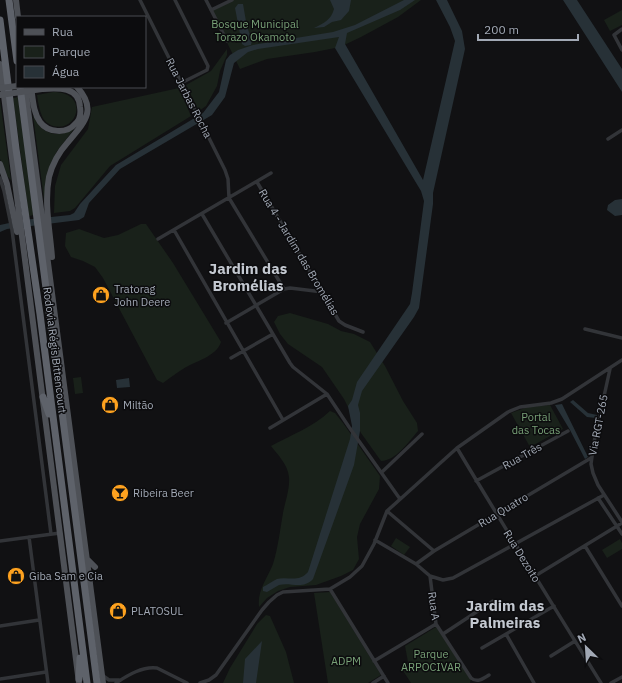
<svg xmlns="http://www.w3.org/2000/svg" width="622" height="683" viewBox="0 0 622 683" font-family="'IBM Plex Sans',sans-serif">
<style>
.green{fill:#19211a}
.water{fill:#273137}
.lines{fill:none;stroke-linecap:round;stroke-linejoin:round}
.minor{stroke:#323438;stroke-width:3.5}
.primary{stroke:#4e5157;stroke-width:6}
.motorway{stroke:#5e626a;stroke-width:7}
.primary-bridge{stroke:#4e5157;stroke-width:6}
.labels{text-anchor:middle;stroke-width:3;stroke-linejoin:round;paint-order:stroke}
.park-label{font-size:11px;fill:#78a177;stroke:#0c0c0e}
.street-label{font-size:11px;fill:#a2a9b5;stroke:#0c0c0e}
.poi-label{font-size:11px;fill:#a2a9b5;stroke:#0c0c0e;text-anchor:start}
.district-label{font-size:15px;font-weight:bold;fill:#c3c8d0;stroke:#0c0c0e}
</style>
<rect width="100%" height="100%" fill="#111113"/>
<path class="green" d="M231 0H421L398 17 361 37 340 47 315 52 267 59 240 69 211 10Z
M622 10V25L610 31 604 20Z
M227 49V55L220 71 217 86 206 106 199 111 186 85 211 71Z
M179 88 191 116 110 166 75 208 70 211 54 213 55 186 61 165 88 129 92 107Z
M53 92C90 92 78 133 53 126 48 124 44 121 42 116 39 109 38 102 37 95Z
M18 97 34 215 29 216 13 98Z
M0 100 11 180 8 177 0 159Z
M33 115C41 134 56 139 74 129L57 151 51 163 45 207Z
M141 224H146L173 263 221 342C216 357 195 361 183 369 176 373 170 378 163 383L157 380 103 278 95 267 83 261 71 257 65 246 66 233 79 229 104 238 118 235Z
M290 313 328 324 341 331 354 334 370 342 385 366 403 401 417 423 418 431C409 441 396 461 381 461L361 433 344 399 322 367 288 344 280 334 274 322 278 316Z
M81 377 83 393 75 394 73 378Z
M550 405 563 429 530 447 511 413 528 407Z
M330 411 335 413 343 423 380 476 379 489 360 524 357 537 359 559 353 570 341 576 316 585 290 587 278 591 267 598 259 607C257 591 267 579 273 564 278 548 280 530 283 513 285 502 290 489 289 477 288 465 278 455 271 446 291 435 313 427 330 411Z
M396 538 410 547 404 555 391 546Z
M620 539 622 543V549L607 558 602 550Z
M330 592 381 675 368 683H328L314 593Z
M266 615 270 616 286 652 294 683H223L230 668 257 624Z
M436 627 471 679 470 683H411L402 669 408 662 405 646Z"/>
<path class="water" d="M330 0H351L349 11 341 20 332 22 324 27 314 28C324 23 331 20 334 9Z
M404 0H415L400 10 347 33 345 44 423 180 455 41 450 27 436 0H447L462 31 465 49 433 193V204L419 308 414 317 362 391 358 405 360 413V431L354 465 313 579C303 590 291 582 279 585 275 587 271 590 267 592L263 591V587C267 585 273 581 277 579 287 576 299 583 308 572L350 439 352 426 348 406 352 400 357 382 410 304 412 293 424 201 421 191 335 48 339 37 258 49 248 52 234 63 225 97 212 115 120 169 89 203 84 217 79 220 7 229 0 232V225L23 220 70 215 74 213 80 204 116 165 203 113 219 92 226 60 230 55 238 50 253 45 333 32 355 25Z
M563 0H577L622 69V92Z
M238 4H243L247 27 252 40 251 45 245 46 242 44 235 8Z
M622 199V215L615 216 607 210 608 205 615 200Z
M129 378 130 387 117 388 116 380Z
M573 400 588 413 597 415 596 418 587 417 570 402Z
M562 404 588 457 585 459 570 430 555 405Z
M262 641 256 683H243L245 659Z"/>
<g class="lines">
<path class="minor" d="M140 0 225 170 228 179 229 198 284 289
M175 0 208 66 207 70 181 83
M206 0 227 41
M211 10 232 0
M622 29 614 35 622 50
M608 139 622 130
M0 178 4 191 12 230 51 534
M257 182 339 321 345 325 363 332
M202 214 290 363 293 367 327 394 349 427 400 499
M174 230 283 420
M158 239 271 173
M226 323 284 289 290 288 323 292
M585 329 622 338
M231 358 273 334
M610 369 594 442 591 464 593 473 598 485 622 522
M270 428 327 394
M457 448C504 527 553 605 601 683
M382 472 422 434
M476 481 568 431
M598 498 622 534
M387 511 434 551
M29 537 48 683
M375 540 416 564 430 576 443 580 453 578 604 495
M0 541 60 533
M585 546 622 606
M416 564 434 551 591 458
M430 576 436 624 471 678C477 683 483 679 489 675
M535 576 622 523
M330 589 388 683
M0 626 39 620
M443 634 493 601
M506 634 534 683
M482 648 554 606
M551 656 575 641
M374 661 436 624
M102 675 109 680H119
M0 679 46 672
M116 683C128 675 143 666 157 668L187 683
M200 683 209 680 216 675 262 610 269 602 277 595 283 592 330 589 350 577 362 566 374 544 387 511 457 448 508 412 520 407 551 403 562 399 622 360
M373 683 384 676
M611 683 622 677"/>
<path class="primary" d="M16 0 18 17
M0 64 79 683
M25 87 103 683
M31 87C33 99 33 112 40 122 48 133 67 134 75 124 80 120 81 113 80 107 79 86 57 88 42 89
M0 164 7 184 17 232
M52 257C50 231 44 203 49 177 52 165 59 152 68 142 84 123 98 110 77 87
M87 559 95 567"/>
<path class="motorway" d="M9 0 17 61
M0 20 16 149 40 314 87 683
M20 87 97 683
M43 397 49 414
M79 679 80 658"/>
<path class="primary-bridge" d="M0 88 17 86
M0 95 42 89"/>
</g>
<defs>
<symbol id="shop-disc" viewBox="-11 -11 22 22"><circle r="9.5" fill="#fea21f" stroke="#0c0c0e"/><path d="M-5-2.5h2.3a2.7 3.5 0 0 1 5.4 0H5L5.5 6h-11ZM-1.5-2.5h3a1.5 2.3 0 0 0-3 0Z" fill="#111"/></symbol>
<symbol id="bar-disc" viewBox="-11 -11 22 22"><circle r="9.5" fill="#fea21f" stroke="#0c0c0e"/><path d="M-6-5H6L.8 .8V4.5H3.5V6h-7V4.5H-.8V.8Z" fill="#111"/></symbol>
</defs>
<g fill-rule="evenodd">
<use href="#shop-disc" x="91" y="285" width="20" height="20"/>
<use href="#shop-disc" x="100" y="395" width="20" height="20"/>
<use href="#bar-disc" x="110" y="483" width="20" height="20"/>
<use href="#shop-disc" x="6" y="566" width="20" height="20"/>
<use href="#shop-disc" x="108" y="601" width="20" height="20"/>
</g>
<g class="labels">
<g class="park-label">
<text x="255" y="28">Bosque Municipal<tspan x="255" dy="13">Torazo Okamoto</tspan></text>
<text x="536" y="421">Portal<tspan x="536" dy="13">das Tocas</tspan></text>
<text x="431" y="658">Parque<tspan x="431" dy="13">ARPOCIVAR</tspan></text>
<text x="346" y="665">ADPM</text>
</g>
<g class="street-label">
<text transform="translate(189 98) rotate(63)" y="4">Rua Jarbas Rocha</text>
<text transform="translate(299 252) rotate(59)" y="4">Rua 4 - Jardim das Bromélias</text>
<text transform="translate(55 350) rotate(83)" y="4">Rodovia Régis Bittencourt</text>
<text transform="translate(598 425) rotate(-79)" y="4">Via RGT-265</text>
<text transform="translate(522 456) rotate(-29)" y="4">Rua Três</text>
<text transform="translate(503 510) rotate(-31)" y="4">Rua Quatro</text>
<text transform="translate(522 556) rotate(58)" y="4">Rua Dezoito</text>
<text transform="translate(434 606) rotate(82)" y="4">Rua A</text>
</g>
<g class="poi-label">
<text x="114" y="293">Tratorag<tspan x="114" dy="13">John Deere</tspan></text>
<text x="123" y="409">Miltão</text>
<text x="133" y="497">Ribeira Beer</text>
<text x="29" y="580">Giba Sam e Cia</text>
<text x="131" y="615">PLATOSUL</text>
</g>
<g class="district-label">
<text x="248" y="274">Jardim das<tspan x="248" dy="17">Bromélias</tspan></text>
<text x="505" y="611">Jardim das<tspan x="505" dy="17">Palmeiras</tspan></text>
</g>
</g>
<rect x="16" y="16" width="130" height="72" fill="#0c0c0e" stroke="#484b51"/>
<rect x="24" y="29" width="20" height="6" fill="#4e5157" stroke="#484b51"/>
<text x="52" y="36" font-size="12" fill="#a2a9b5">Rua</text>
<rect x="24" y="46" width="20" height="12" fill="#19211a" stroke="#484b51"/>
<text x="52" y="56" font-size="12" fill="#a2a9b5">Parque</text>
<rect x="24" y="66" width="20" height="12" fill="#273137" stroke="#484b51"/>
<text x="52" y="76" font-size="12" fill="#a2a9b5">Água</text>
<g transform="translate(586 647) rotate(335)" stroke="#0c0c0e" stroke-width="3" paint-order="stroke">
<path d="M0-3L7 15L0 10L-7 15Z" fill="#a2a9b5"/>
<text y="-6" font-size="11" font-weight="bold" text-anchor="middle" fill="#a2a9b5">N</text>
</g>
<path d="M478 34v6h100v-6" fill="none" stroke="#a2a9b5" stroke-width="2"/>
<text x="484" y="34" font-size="12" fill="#a2a9b5" stroke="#0c0c0e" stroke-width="3" paint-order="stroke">200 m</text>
</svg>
